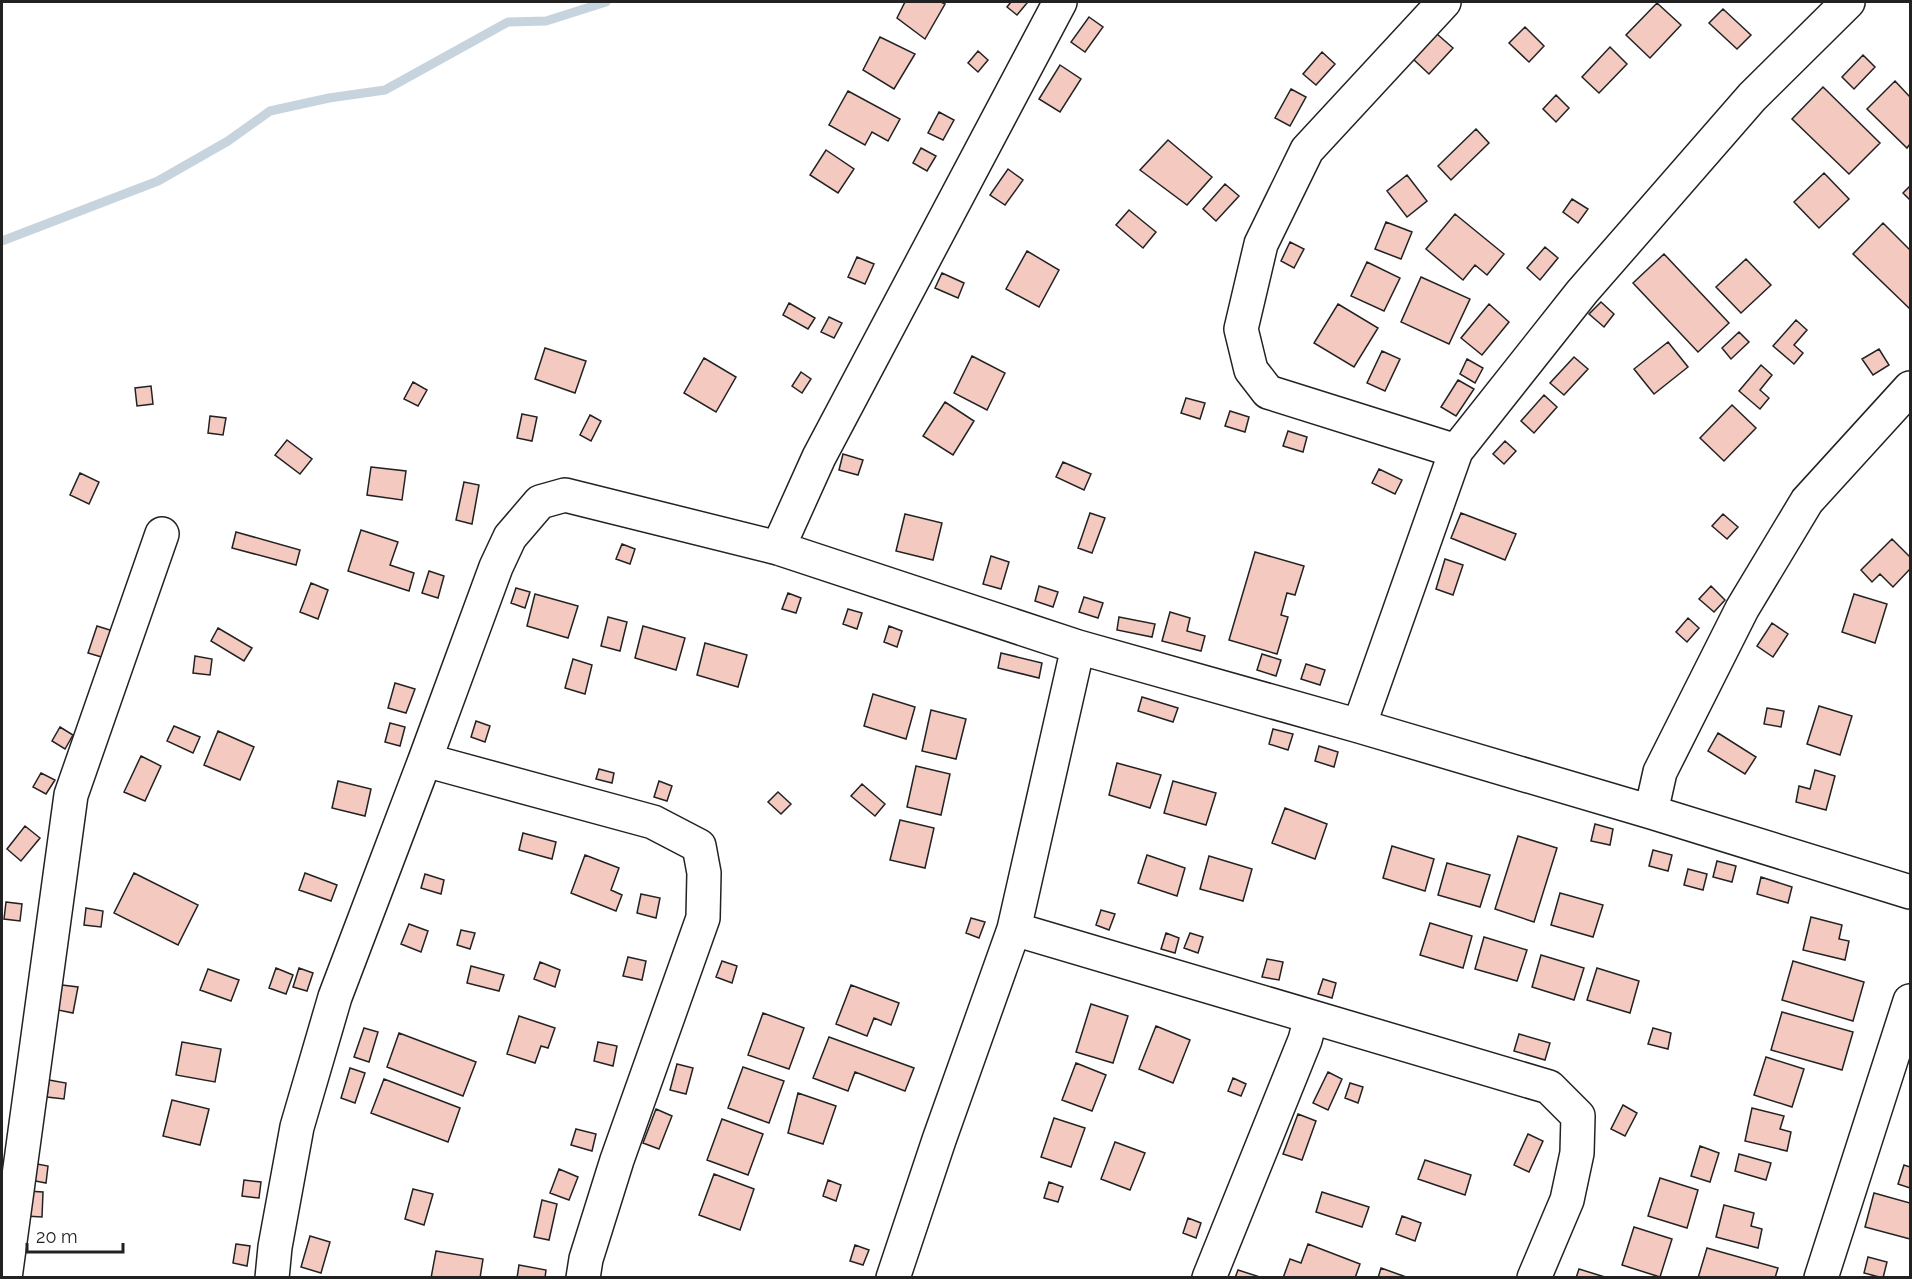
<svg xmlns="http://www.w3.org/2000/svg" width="1912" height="1279" viewBox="0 0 1912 1279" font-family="Raleway,sans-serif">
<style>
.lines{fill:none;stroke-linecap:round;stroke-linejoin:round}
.stream{stroke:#c7d3dd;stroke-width:9}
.building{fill:#f3c9c0;stroke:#222;stroke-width:1.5}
.minor-casing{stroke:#222;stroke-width:36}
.minor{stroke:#fff;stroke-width:33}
</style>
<rect width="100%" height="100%" fill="#fff"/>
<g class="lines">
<path class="stream" d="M2 241 158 181 228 141 270 111 329 98 385 90 508 22 546 21 606 2"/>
</g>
<path class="building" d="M905 2H941L945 4 925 39 897 18Z
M1011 2H1026L1027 3 1017 15 1007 7Z
M1657 3 1681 25 1650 58 1626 35Z
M1723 9 1751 35 1737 49 1709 23Z
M1089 17 1103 27 1085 52 1071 42Z
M1525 27 1544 46 1529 62 1509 43Z
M1437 34 1453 48 1429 74 1413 59Z
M880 37 915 54 894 89 863 70Z
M1610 47 1627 64 1599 93 1582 77Z
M978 51 988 60 978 72 968 63Z
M1322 52 1335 64 1316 85 1303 74Z
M1863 55 1875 67 1854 89 1842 77Z
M1060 65 1081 79 1060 112 1039 99Z
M1895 81 1910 97V144L1907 148 1867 109Z
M1823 87 1880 143 1849 174 1792 119Z
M1291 89 1306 97 1290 126 1275 118Z
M848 91 900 119 888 141 872 132 865 145 829 125Z
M1556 95 1569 108 1556 122 1543 109Z
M939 112 954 120 943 140 928 133Z
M1476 129 1489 143 1451 180 1438 166Z
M1168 140 1212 177 1187 205 1140 170Z
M921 148 936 156 927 171 913 163Z
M826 150 854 169 838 193 810 175Z
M1008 169 1023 180 1005 205 990 195Z
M1824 173 1849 199 1819 228 1794 202Z
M1407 175 1427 201 1407 217 1387 191Z
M1225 184 1239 196 1216 221 1203 209Z
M1910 186V200L1903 193Z
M1572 199 1588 209 1578 223 1563 212Z
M1129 210 1156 232 1143 248 1116 225Z
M1455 214 1504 254 1487 275 1475 265 1463 280 1426 249Z
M1386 222 1412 232 1401 259 1375 249Z
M1883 223 1910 250V309L1853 254Z
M1290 242 1304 249 1294 268 1281 261Z
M1545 247 1558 258 1540 280 1527 268Z
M1027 251 1059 270 1039 307 1006 289Z
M1664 254 1729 323 1698 352 1633 283Z
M857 257 874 264 865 284 848 277Z
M1746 259 1771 285 1741 313 1716 287Z
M1367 262 1400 278 1384 311 1351 296Z
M942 273 964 283 958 298 935 288Z
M1421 277 1470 299 1449 344 1401 322Z
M1601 302 1614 314 1604 327 1589 314Z
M789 303 815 318 808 329 783 315Z
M1338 304 1378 328 1354 367 1314 343Z
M1489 304 1509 322 1482 355 1461 338Z
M829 317 842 323 834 338 821 332Z
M1796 320 1807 330 1794 345 1803 353 1794 364 1773 346Z
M1739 332 1749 342 1731 359 1722 348Z
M1668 342 1688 367 1654 394 1634 369Z
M545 348 586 361 575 393 535 379Z
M1879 349 1889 365 1873 375 1862 359Z
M1382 351 1400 359 1385 391 1367 383Z
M972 356 1005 373 987 410 954 393Z
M1574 357 1588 369 1564 395 1550 383Z
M704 358 736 377 716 412 684 393Z
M1467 359 1483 368 1475 383 1460 374Z
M1761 365 1772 375 1760 390 1769 398 1760 409 1739 391Z
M801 372 811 379 802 393 792 386Z
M1458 380 1474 389 1456 416 1441 407Z
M413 382 427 390 418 406 404 399Z
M151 386 153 404 137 406 135 388Z
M1544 395 1557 407 1534 433 1521 421Z
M1186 398 1205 403 1200 419 1181 413Z
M945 402 974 421 953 455 923 436Z
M1732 405 1756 428 1724 461 1700 438Z
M1230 411 1249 417 1245 432 1225 426Z
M522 414 537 417 532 441 517 438Z
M590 415 601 421 591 441 580 435Z
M210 416 226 418 223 435 208 433Z
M1288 431 1307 437 1303 452 1283 446Z
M287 440 312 459 300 474 275 455Z
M1505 441 1516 451 1504 464 1493 454Z
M843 454 863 460 858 475 839 470Z
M1063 462 1091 474 1084 490 1056 477Z
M371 467 406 471 402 500 367 495Z
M1379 469 1402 480 1395 494 1372 483Z
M80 473 99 482 89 504 70 495Z
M464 482 479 485 472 524 456 520Z
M1090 513 1105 518 1092 553 1078 548Z
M1461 513 1516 534 1505 560 1451 538Z
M905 514 942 523 933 560 896 551Z
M1723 514 1738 527 1727 539 1712 526Z
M361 530 398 542 390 565 414 573 409 591 348 571Z
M236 532 300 550 296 565 232 548Z
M1892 539 1910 557V569L1893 587 1880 574 1872 582 1861 570Z
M622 544 635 549 630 564 616 559Z
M1255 552 1304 566 1295 595 1287 593 1281 615 1288 617 1277 654 1229 640Z
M991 556 1009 562 1001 589 983 584Z
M1445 559 1463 565 1453 595 1436 589Z
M429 571 444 576 438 598 422 593Z
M311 583 328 590 318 619 300 612Z
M1039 586 1058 592 1053 607 1035 601Z
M1711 586 1725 600 1714 612 1699 599Z
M516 588 530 592 525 608 511 603Z
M788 593 801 598 796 613 782 609Z
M535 594 578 606 568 638 527 626Z
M1854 594 1887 604 1875 643 1842 632Z
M1084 597 1103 603 1098 618 1079 612Z
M848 609 862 613 857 629 843 624Z
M1170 612 1190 618 1187 631 1205 636 1201 651 1162 641Z
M608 617 627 622 620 651 601 646Z
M1119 617 1155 624 1152 637 1117 630Z
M1688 618 1699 628 1687 642 1676 632Z
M1772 623 1788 634 1773 657 1757 646Z
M97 626 113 631 105 658 88 653Z
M643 626 685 638 676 670 635 658Z
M889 626 902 631 897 647 884 642Z
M218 628 252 648 244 661 211 641Z
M705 643 747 655 738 687 697 675Z
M1001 653 1042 663 1039 678 998 668Z
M1262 654 1281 660 1276 676 1257 670Z
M195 656 212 659 210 675 193 673Z
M573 659 592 665 585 694 565 688Z
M1306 664 1325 670 1320 685 1301 679Z
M395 683 415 689 406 713 388 708Z
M873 694 915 707 906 739 864 726Z
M1142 697 1178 708 1173 722 1138 711Z
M1819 706 1852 716 1840 755 1807 744Z
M1767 708 1784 711 1781 727 1764 724Z
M931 710 966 719 956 759 922 751Z
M476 721 490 726 485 742 471 737Z
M390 723 405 727 400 746 385 742Z
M174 726 200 737 193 753 167 741Z
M60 727 73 735 65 749 52 741Z
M1273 729 1293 734 1288 750 1269 744Z
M218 731 254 747 240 780 204 765Z
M1718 733 1756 757 1745 774 1708 751Z
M1319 746 1338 752 1334 767 1315 761Z
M141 756 161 766 145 801 124 792Z
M1117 763 1161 775 1150 808 1109 795Z
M916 766 950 774 941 815 907 807Z
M599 769 614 773 612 783 596 779Z
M1815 770 1835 776 1826 810 1796 802 1799 786 1810 789Z
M41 773 55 780 46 794 33 787Z
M338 781 371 789 365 816 332 808Z
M659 781 672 786 667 801 654 797Z
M1173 781 1216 793 1206 825 1164 813Z
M862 784 885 804 875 816 851 796Z
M778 792 791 804 781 814 768 802Z
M1285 808 1327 824 1315 859 1272 843Z
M900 820 934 828 925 868 890 860Z
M1595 824 1613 829 1610 845 1591 841Z
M25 826 40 838 21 861 7 849Z
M523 833 556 842 552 859 519 850Z
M1518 836 1557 848 1534 922 1495 909Z
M1392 846 1434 859 1425 891 1383 878Z
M1653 850 1672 855 1668 871 1649 866Z
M585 855 619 868 611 890 622 895 616 911 571 893Z
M1147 855 1185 868 1177 896 1138 883Z
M1209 856 1252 869 1243 901 1200 889Z
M1717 861 1736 866 1732 882 1713 877Z
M1447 863 1490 875 1480 907 1438 895Z
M1688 869 1707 874 1703 890 1684 885Z
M134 873 198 905 178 945 114 913Z
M305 873 337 885 331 901 299 890Z
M425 874 444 880 441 894 421 888Z
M1761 877 1792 887 1788 903 1757 894Z
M1560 893 1603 905 1593 937 1551 925Z
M641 894 660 898 656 918 637 913Z
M6 902 22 904 20 921 4 919Z
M86 908 103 911 101 927 84 925Z
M1101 910 1115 914 1109 930 1096 925Z
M1811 917 1842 925 1839 939 1849 941 1845 960 1803 950Z
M971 918 985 922 979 938 966 933Z
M1430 923 1472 936 1463 968 1420 955Z
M409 924 428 931 421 952 401 944Z
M461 930 475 933 470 949 457 945Z
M1166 933 1179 938 1175 953 1161 949Z
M1190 933 1203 937 1198 953 1184 948Z
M1484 937 1527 950 1517 981 1475 969Z
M1541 955 1584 968 1574 1000 1532 987Z
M628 957 646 961 642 980 623 976Z
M1267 959 1283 962 1279 980 1262 977Z
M722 961 737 966 732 983 716 977Z
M1793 961 1864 982 1853 1021 1782 1000Z
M540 962 560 970 555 987 534 979Z
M471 966 504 975 499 991 467 983Z
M276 968 293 975 286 994 269 988Z
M299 968 313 973 307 991 293 987Z
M1597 968 1639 981 1630 1013 1587 1000Z
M208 969 239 980 231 1001 200 990Z
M1323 979 1336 983 1332 998 1318 994Z
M62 985 78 987 73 1013 58 1010Z
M851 985 899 1003 891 1025 874 1018 867 1036 836 1024Z
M1091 1004 1128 1016 1113 1063 1076 1052Z
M1782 1012 1853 1032 1842 1070 1771 1050Z
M763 1013 804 1028 789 1069 748 1055Z
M519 1016 555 1028 548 1048 541 1046 535 1063 507 1054Z
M1156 1026 1190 1040 1173 1083 1139 1069Z
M364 1028 378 1032 369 1062 354 1057Z
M1653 1028 1671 1033 1668 1049 1648 1044Z
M399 1033 476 1062 463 1096 387 1067Z
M1519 1034 1550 1043 1545 1060 1514 1051Z
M829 1037 914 1068 905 1091 855 1072 848 1091 813 1078Z
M182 1042 221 1049 215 1082 176 1075Z
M598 1042 617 1046 613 1066 594 1061Z
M1766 1057 1804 1069 1792 1107 1754 1095Z
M1076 1063 1106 1075 1092 1111 1062 1100Z
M677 1064 693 1068 686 1094 670 1090Z
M743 1067 784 1081 769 1123 728 1108Z
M350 1068 365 1073 355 1103 341 1098Z
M1328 1072 1342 1079 1328 1110 1313 1103Z
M1233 1078 1246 1084 1241 1096 1228 1091Z
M384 1079 460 1108 448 1142 371 1113Z
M49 1080 66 1083 64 1099 47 1097Z
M1350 1083 1363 1087 1358 1103 1345 1098Z
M798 1093 836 1106 823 1144 788 1133Z
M172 1100 209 1109 200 1145 163 1136Z
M1623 1105 1637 1113 1625 1136 1611 1129Z
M1752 1108 1784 1116 1780 1129 1791 1132 1787 1151 1745 1141Z
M656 1109 672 1116 659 1149 643 1143Z
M1298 1114 1316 1121 1302 1160 1283 1154Z
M1054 1118 1085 1128 1071 1167 1041 1157Z
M722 1119 763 1134 748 1175 707 1160Z
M576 1129 596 1134 592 1151 571 1145Z
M1528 1134 1543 1141 1529 1172 1514 1165Z
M1115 1142 1145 1153 1130 1190 1101 1179Z
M1700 1146 1719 1153 1710 1182 1691 1176Z
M1739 1154 1771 1163 1766 1180 1735 1171Z
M1425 1160 1471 1175 1465 1195 1418 1179Z
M32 1163 48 1166 46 1183 30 1180Z
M1904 1165 1910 1167V1188L1898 1184Z
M559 1169 578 1177 569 1200 550 1193Z
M714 1174 754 1189 740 1230 699 1215Z
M1660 1178 1698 1190 1687 1228 1648 1216Z
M244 1180 261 1182 259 1198 242 1196Z
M828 1180 841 1185 836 1201 823 1196Z
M1049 1182 1063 1187 1058 1202 1044 1198Z
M413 1189 433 1194 424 1225 405 1219Z
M27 1191 43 1192 42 1217 25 1216Z
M1322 1192 1369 1207 1362 1227 1316 1212Z
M1874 1193 1910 1203V1239L1865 1227Z
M542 1200 557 1204 549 1240 534 1237Z
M1724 1205 1754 1213 1751 1226 1762 1229 1758 1248 1716 1237Z
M1402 1216 1421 1223 1415 1241 1396 1234Z
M1188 1218 1201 1223 1196 1238 1183 1233Z
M1634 1227 1672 1239 1660 1277 1622 1265Z
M310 1236 330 1242 321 1273 301 1267Z
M236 1244 250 1246 247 1266 233 1263Z
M1308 1244 1360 1264 1355 1278H1283L1290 1259 1301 1263Z
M855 1245 869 1250 863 1265 850 1261Z
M1707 1248 1778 1268 1775 1278H1698Z
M436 1251 483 1259 480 1278H431Z
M1868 1257 1887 1262 1883 1278 1864 1273Z
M519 1265 546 1270 545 1278H517Z
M1381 1268 1409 1278H1378Z
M1579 1269 1608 1278H1576Z
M1238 1270 1260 1277V1278H1235Z"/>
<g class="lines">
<defs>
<path id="minor" d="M1444 2 1307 150 1261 244 1241 329 1251 370 1268 392 1456 451
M778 548 819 457 1060 2
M1078 647 1014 929 1549 1087 1578 1116 1577 1153 1567 1200 1534 1278
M1359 726 1456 451 1582 292 1752 97 1848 2
M425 760 653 822 699 846 704 873 703 918 617 1160 586 1259 583 1278
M1651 812 1660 772 1742 609 1807 501 1910 388
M5 1278 71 795 162 534
M272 1278 275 1247 297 1127 335 997 425 760 496 567 510 537 540 502 565 495 778 548 1078 647 1359 726 1651 812 1910 892
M893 1278 939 1140 1014 929
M1209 1278 1305 1040 1311 1017
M1821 1278 1910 1001"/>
</defs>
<use href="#minor" class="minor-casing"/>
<use href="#minor" class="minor"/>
</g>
<rect width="1912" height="1279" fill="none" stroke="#222222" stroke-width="6"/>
<path d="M27 1243v9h96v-9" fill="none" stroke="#222222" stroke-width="3"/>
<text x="36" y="1243" font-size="18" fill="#222222" stroke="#ffffff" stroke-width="4.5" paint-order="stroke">20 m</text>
</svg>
